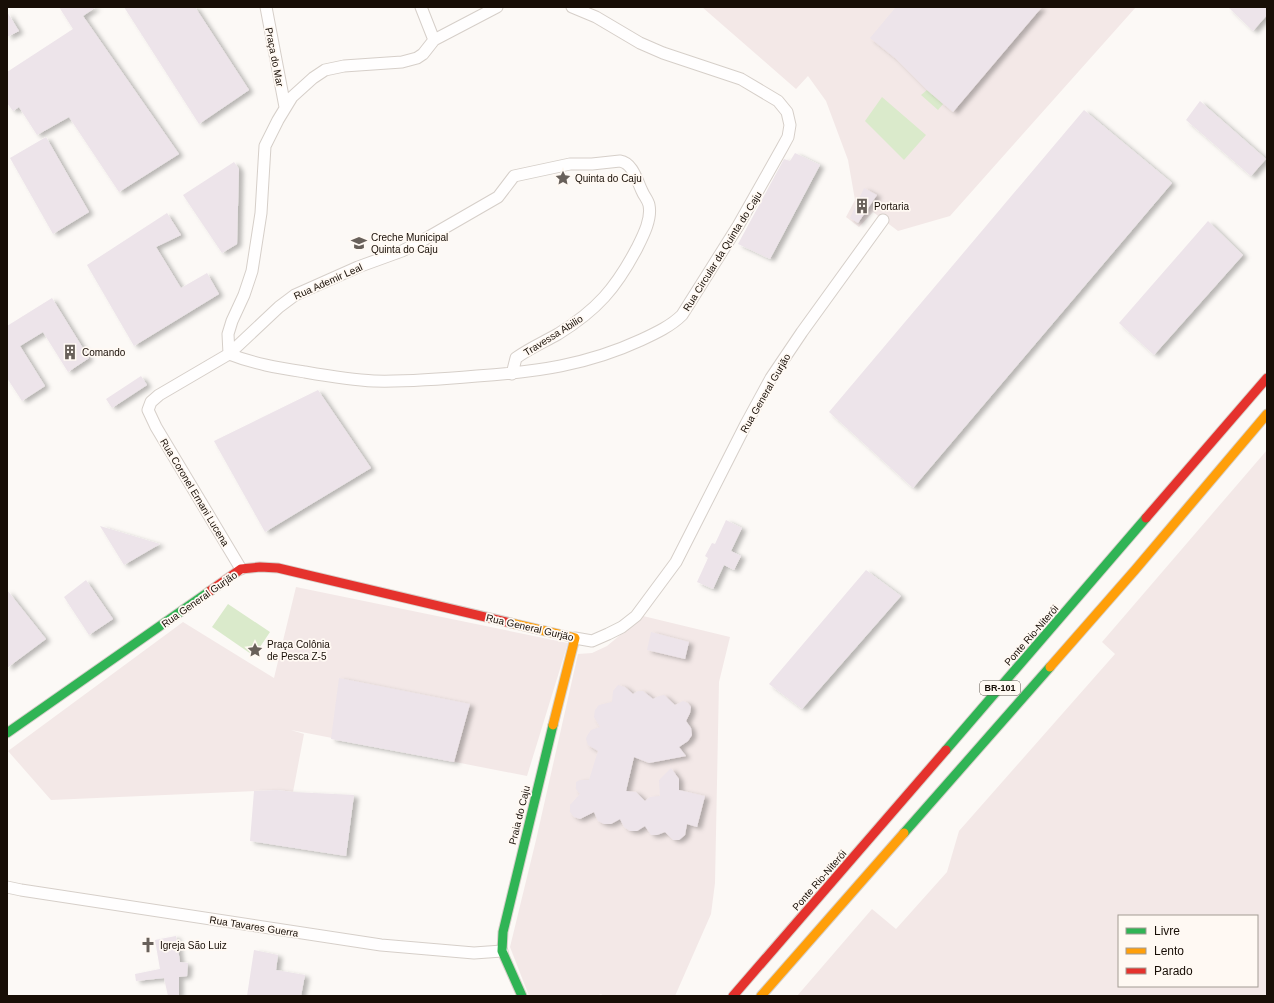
<svg xmlns="http://www.w3.org/2000/svg" width="1274" height="1003" viewBox="0 0 1274 1003" font-family="Helvetica,sans-serif">
<style>
.industrial{fill:#f3e8e7;fill-rule:evenodd}
.green{fill:#daeacb}
.building{fill:#ede4ea;filter:url(#shadow)}
.lines{fill:none;stroke-linecap:round;stroke-linejoin:round}
.street-casing{stroke:#d6cfc9;stroke-width:13}
.fast-casing{stroke:#d6cfc9;stroke-width:11}
.slow-casing{stroke:#d6cfc9;stroke-width:11}
.jam-casing{stroke:#d6cfc9;stroke-width:11}
.street{stroke:#fffefe;stroke-width:11}
.fast{stroke:#30b455;stroke-width:9}
.slow{stroke:#ff9f0a;stroke-width:9}
.jam{stroke:#e5322d;stroke-width:9}
.labels{text-anchor:middle;stroke-width:3.5;stroke-linejoin:round;paint-order:stroke}
.shield{fill:#fff9f3;stroke:#5d544d;stroke-width:1}
.shield-label{font-size:9px;font-weight:bold;fill:#180e06}
.street-label{font-size:10px;fill:#180e06;stroke:#fff9f3}
.poi-label{font-size:10px;fill:#180e06;stroke:#fff9f3;text-anchor:start}
</style>
<defs>
<filter id="shadow"><feDropShadow dx="4.5" dy="2.5" stdDeviation="2" flood-color="#0004"/></filter>
</defs>
<rect width="100%" height="100%" fill="#fcf9f6"/>
<path class="industrial" d="M702 7H1136L950 216 898 231 873 212 859 227 846 217 855 200 848 160 826 101 808 76 796 89Z
M1267 450V996H797L872 909 896 929 947 872 959 831 1115 654 1102 642ZM1119 916H1257V986H1119Z
M296 587 568 643 527 776 291 730 304 734 293 792 277 790 51 800 8 751 183 622 274 678Z
M643 616 730 637 719 682 715 883 711 914 675 996H603L601 994 597 996H529L510 947 536 840 578 654 592 653 607 646Z"/>
<path class="green" d="M927 90 943 104 938 110 921 95Z
M882 97 926 135 904 160 865 121Z
M228 604 270 632 254 656 212 627Z"/>
<path class="building" d="M59 7H96L83 16 179 154 119 192 69 117 37 135 19 107 13 111 7 103V72L73 29Z
M124 7H195L249 90 199 124Z
M896 7H1042L953 112 927 90 895 58 870 38Z
M1228 7H1267V15L1253 31Z
M7 12 19 31 7 37Z
M1200 101 1266 159 1251 176 1186 120Z
M1084 110 1172 183 913 488 829 412Z
M46 137 89 212 53 234 10 158Z
M795 153 820 165 770 259 738 244 784 159 790 161Z
M234 162 239 169 237 244 222 253 183 195Z
M864 188 877 195 858 223 850 218Z
M167 213 181 235 156 247 181 288 207 273 219 294 134 346 87 265Z
M1208 221 1243 255 1154 355 1119 323Z
M52 298 89 358 68 372 43 332 20 346 45 386 22 401 7 378V326Z
M141 376 147 385 112 408 106 399Z
M318 390 371 468 265 532 214 441Z
M726 520 742 528 731 551 741 556 734 570 724 565 713 589 697 582 708 558 705 556 712 543 715 544Z
M100 526 160 544 124 565Z
M866 570 901 596 802 709 769 684Z
M86 580 113 619 89 635 64 597Z
M7 590 46 639 7 668Z
M651 632 689 642 685 659 647 650Z
M339 678 470 704 454 762 331 739Z
M618 685 625 687 633 694 638 691H643L653 699 659 696 664 695 675 705 683 701 688 703 691 707 690 713 686 721 691 728 692 735 688 741 679 747 686 756 649 763 634 757 626 791 636 792 645 801 650 797 660 796 659 780 671 768 679 779V790L705 796 697 827 687 824 685 835 679 840H673L665 832 657 835H651L645 826 637 831H630L624 827 620 819 611 824H604L598 821 594 812 580 819 574 817 570 812V805L580 794 576 789V782L580 780H589L598 751 588 745 586 739 587 736 591 730 600 727 594 717 595 710 599 705 612 702 613 691Z
M277 790 293 792 354 795 346 856 250 841 254 791Z
M176 936 180 962 188 963 187 976 179 977V996H168L164 978 136 981 135 974 160 969 155 940Z
M254 950 278 955 276 970 305 975 301 996H247Z"/>
<g class="lines">
<defs>
<path id="street" d="M266 7 285 107
M421 7 434 40
M497 7 434 40 423 54 417 58 402 62 344 66 325 70 313 78 292 97 278 120 265 146 261 213 252 271 244 295 232 321 228 334 229 354C254 364 280 368 305 372 328 376 351 380 374 381 409 382 443 379 477 376 536 372 587 365 641 340 656 333 671 326 682 315L738 226 782 148 788 137 790 125 787 112 778 101 741 79 663 53 640 43 596 17 572 7
M241 569 156 427 148 410 151 402 159 395 229 354 279 307 295 295 358 267 402 251 420 242 498 197 514 176 570 164H592L620 161C633 163 637 181 642 191 644 196 648 200 649 205 652 219 643 236 637 248 616 288 597 310 558 334 544 342 528 349 516 358L512 374
M575 638 592 641 608 634 622 627 636 616 676 562 746 424 771 378 802 332 883 220
M7 887 21 890 381 945 474 953 502 951"/>
<path id="fast" d="M7 733 210 591
M946 750 1146 518
M904 833 1050 667
M522 996 502 951 503 932 553 725"/>
<path id="slow" d="M511 623 575 638 553 725
M1050 667 1135 570 1267 414
M761 996 904 833"/>
<path id="jam" d="M1146 518 1267 378
M210 591 241 569 260 567 278 568 511 623
M733 996 946 750"/>
</defs>
<use href="#street" class="street-casing"/>
<use href="#fast" class="fast-casing"/>
<use href="#slow" class="slow-casing"/>
<use href="#jam" class="jam-casing"/>
<use href="#street" class="street"/>
<use href="#fast" class="fast"/>
<use href="#slow" class="slow"/>
<use href="#jam" class="jam"/>
</g>
<defs>
<symbol id="sight-bare" viewBox="-9 -9 18 18"><path d="M0-6L1.8-2.2L6-1.7L2.9 1.2L3.7 5.4L0 3.3L-3.7 5.4L-2.9 1.2L-6-1.7L-1.8-2.2Z" fill="#68605a" stroke="#fff9f3" stroke-width="2.5" paint-order="stroke"/></symbol>
<symbol id="building-bare" viewBox="-9 -9 18 18"><path d="M-4-6H4V6H1V3H-1V6H-4ZM-2.5-4.3h1.7v1.8h-1.7ZM.8-4.3h1.7v1.8H.8ZM-2.5-1h1.7V.8h-1.7ZM.8-1h1.7V.8H.8Z" fill="#68605a" stroke="#fff9f3" stroke-width="2.5" paint-order="stroke"/></symbol>
<symbol id="school-bare" viewBox="-9 -9 18 18"><path d="M0-5L7-2L0 1L-7-2ZM-4 1L0 2.5L4 1V4Q0 6-4 4Z" fill="#68605a" stroke="#fff9f3" stroke-width="2.5" paint-order="stroke"/></symbol>
<symbol id="church-bare" viewBox="-9 -9 18 18"><path d="M-1.2-6h2.4v3.5h3.3v2.4h-3.3V6h-2.4V-.1h-3.3v-2.4h3.3Z" fill="#68605a" stroke="#fff9f3" stroke-width="2.5" paint-order="stroke"/></symbol>
</defs>
<g fill-rule="evenodd">
<use href="#sight-bare" x="552" y="167" width="22" height="22"/>
<use href="#building-bare" x="851" y="195" width="22" height="22"/>
<use href="#school-bare" x="348" y="232" width="22" height="22"/>
<use href="#building-bare" x="59" y="341" width="22" height="22"/>
<use href="#sight-bare" x="244" y="639" width="22" height="22"/>
<use href="#church-bare" x="137" y="934" width="22" height="22"/>
</g>
<g class="labels">
<rect class="shield" x="980" y="681" width="40" height="14" rx="3"/>
<g class="shield-label">
<text x="1000" y="691">BR-101</text>
</g>
<g class="street-label">
<text transform="translate(275 57) rotate(79)" y="4">Praça do Mar</text>
<text transform="translate(722 251) rotate(-58)" y="4">Rua Circular da Quinta do Caju</text>
<text transform="translate(328 281) rotate(-24)" y="4">Rua Ademir Leal</text>
<text transform="translate(553 335) rotate(-32)" y="4">Travessa Abilio</text>
<text transform="translate(765 393) rotate(-60)" y="4">Rua General Gurjão</text>
<text transform="translate(195 492) rotate(59)" y="4">Rua Coronel Ernani Lucena</text>
<text transform="translate(199 599) rotate(-35)" y="4">Rua General Gurjão</text>
<text transform="translate(530 627) rotate(13)" y="4">Rua General Gurjão</text>
<text transform="translate(1031 635) rotate(-49)" y="4">Ponte Rio-Niterói</text>
<text transform="translate(519 815) rotate(-76)" y="4">Praia do Caju</text>
<text transform="translate(819 880) rotate(-49)" y="4">Ponte Rio-Niterói</text>
<text transform="translate(254 926) rotate(9)" y="4">Rua Tavares Guerra</text>
</g>
<g class="poi-label">
<text x="575" y="182">Quinta do Caju</text>
<text x="874" y="210">Portaria</text>
<text x="371" y="241">Creche Municipal<tspan x="371" dy="12">Quinta do Caju</tspan></text>
<text x="82" y="356">Comando</text>
<text x="267" y="648">Praça Colônia<tspan x="267" dy="12">de Pesca Z-5</tspan></text>
<text x="160" y="949">Igreja São Luiz</text>
</g>
</g>
<rect width="1274" height="1003" fill="none" stroke="#180e06" stroke-width="16"/>
<rect x="1118" y="915" width="140" height="72" fill="#fff9f3" stroke="#a39b94"/>
<rect x="1126" y="928" width="20" height="6" fill="#30b455" stroke="#a39b94"/>
<text x="1154" y="935" font-size="12" fill="#180e06">Livre</text>
<rect x="1126" y="948" width="20" height="6" fill="#ff9f0a" stroke="#a39b94"/>
<text x="1154" y="955" font-size="12" fill="#180e06">Lento</text>
<rect x="1126" y="968" width="20" height="6" fill="#e5322d" stroke="#a39b94"/>
<text x="1154" y="975" font-size="12" fill="#180e06">Parado</text>
</svg>
